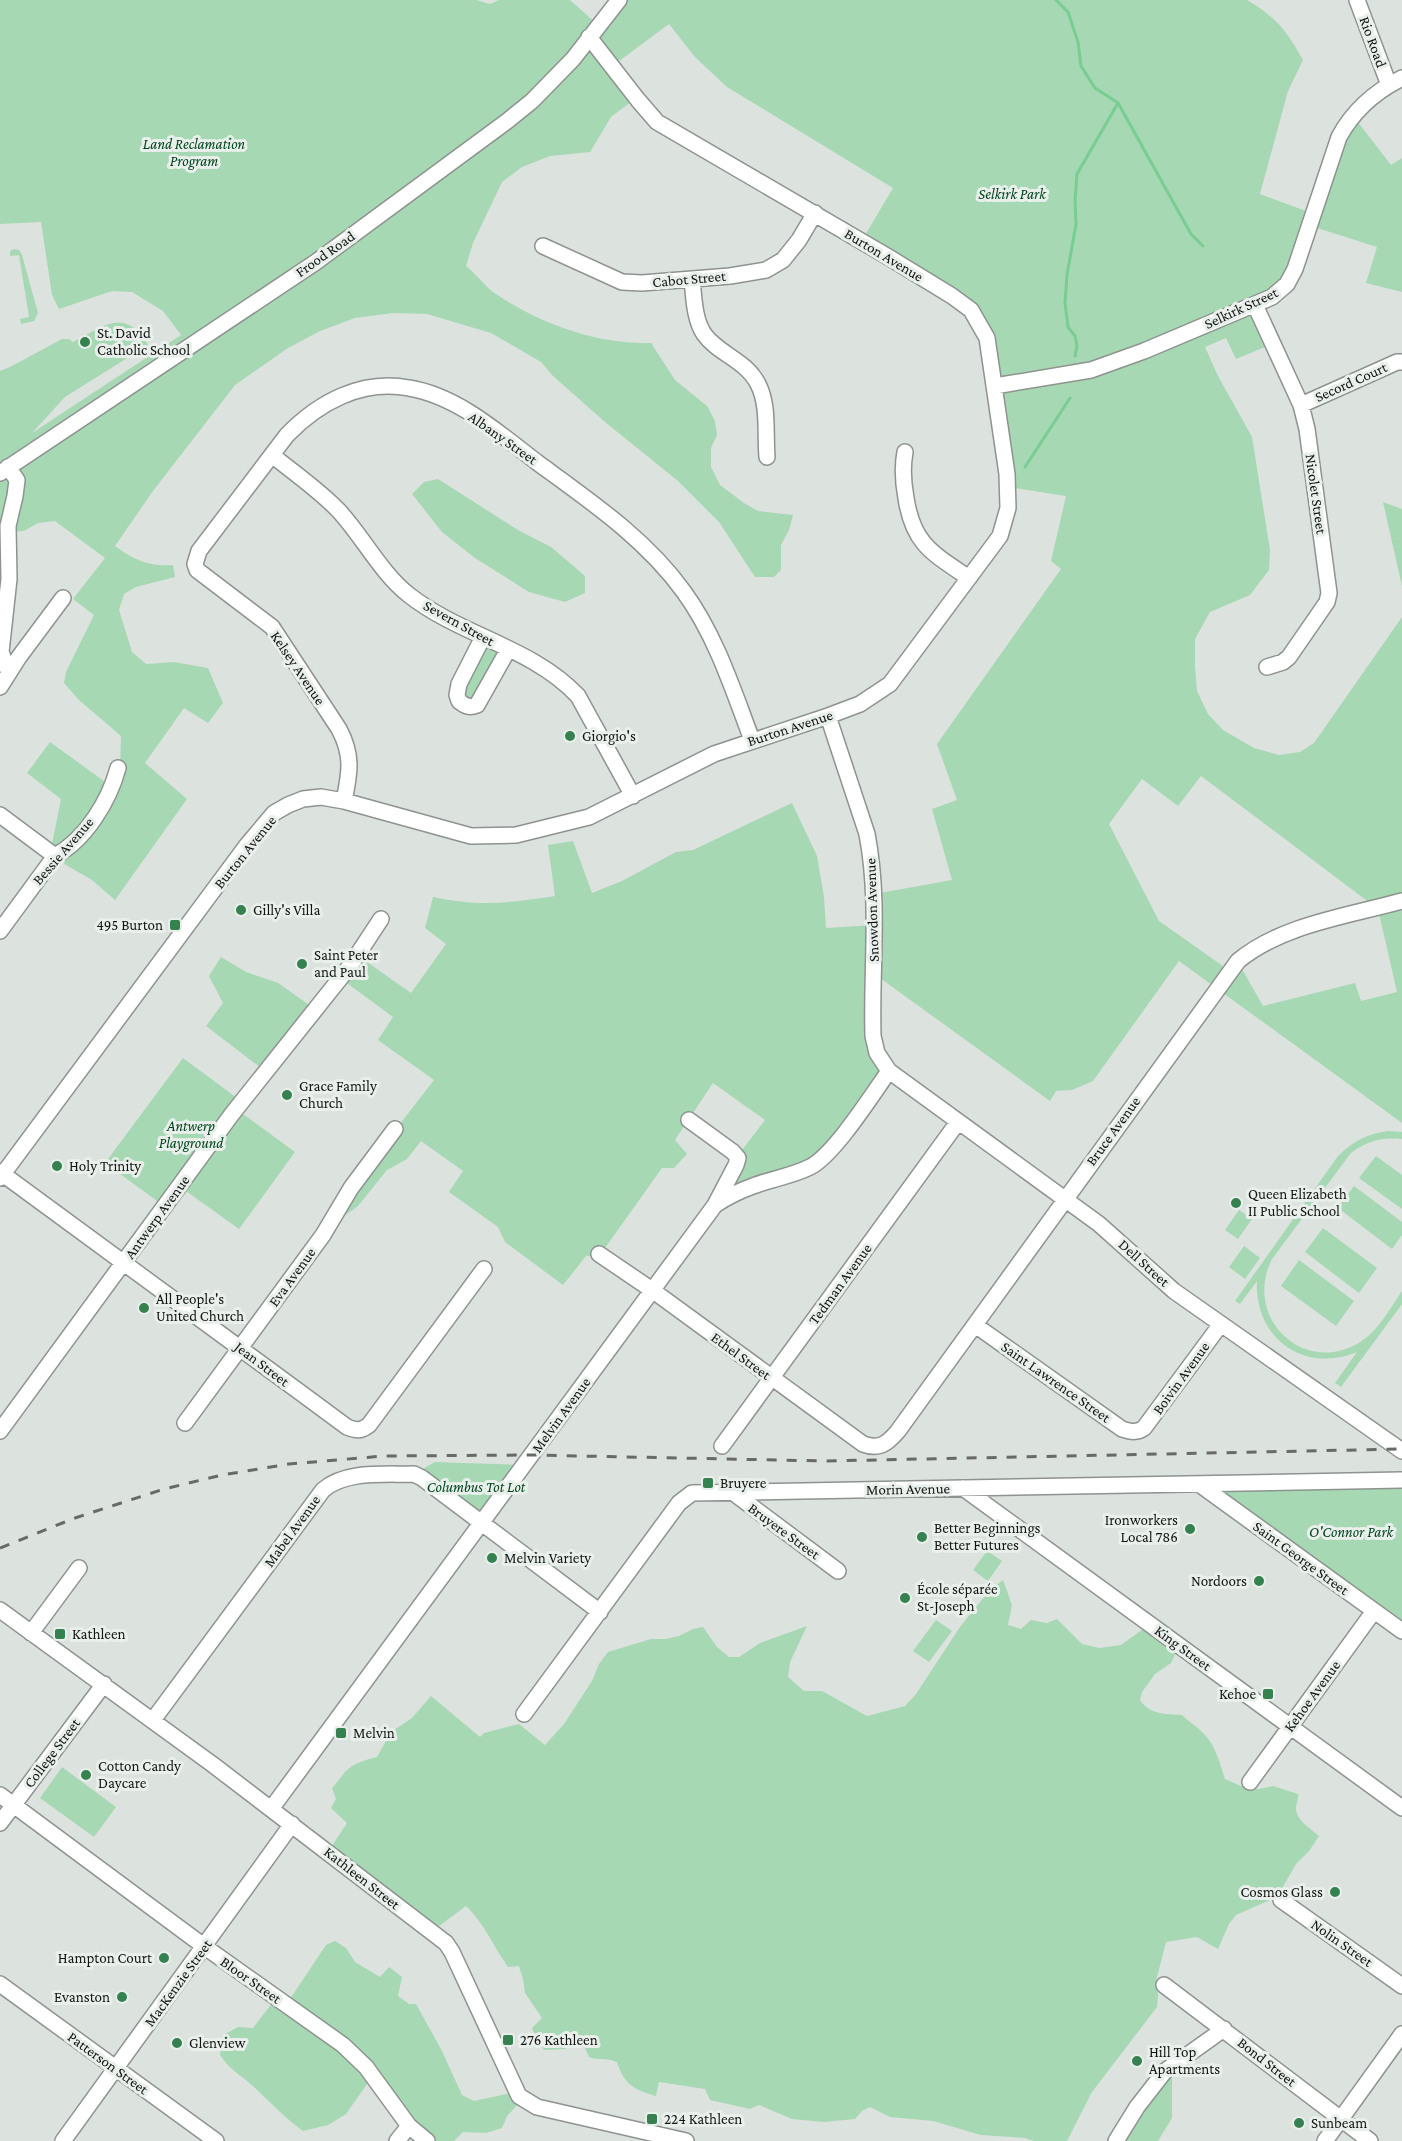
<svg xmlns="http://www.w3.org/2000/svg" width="1402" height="2141" viewBox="0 0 1402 2141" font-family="'Crimson Pro',serif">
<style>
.green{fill:#a7d8b4;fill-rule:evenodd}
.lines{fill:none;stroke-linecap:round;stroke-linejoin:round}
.stream{stroke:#78cd92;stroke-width:3}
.minor-casing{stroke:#8d938f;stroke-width:18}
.minor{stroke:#fff;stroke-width:15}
.rail{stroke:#676a68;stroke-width:3;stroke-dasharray:10 10;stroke-linecap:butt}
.poi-dot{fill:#35814f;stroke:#e9efea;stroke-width:2}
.labels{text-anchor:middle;stroke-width:6;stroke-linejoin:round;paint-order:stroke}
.street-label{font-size:15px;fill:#131514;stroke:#e9efea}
.park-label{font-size:15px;font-style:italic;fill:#00441f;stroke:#e9efea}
.poi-label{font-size:15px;fill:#131514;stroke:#e9efea;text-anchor:start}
</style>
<rect width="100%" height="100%" fill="#dce2dd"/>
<path class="green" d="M0 0H476L490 4 499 0H570L598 25 619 0H1247C1277 18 1286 30 1303 60L1288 91 1260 194 1314 214 1354 117 1391 165 1402 158V292L1366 283 1377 247 1311 226 1296 269 1255 306 1272 344 1236 359 1226 338 1205 347 1218 376 1252 437 1270 550 1269 570 1250 595 1210 612 1195 639V667L1197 691 1208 714 1223 730 1254 748 1279 755 1300 752 1314 743 1402 617V1123L1179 961 1093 1081 1072 1090 1056 1091 1050 1101 873 973 872 1018 888 1071 825 1154 730 1195 736 1158 765 1120 713 1083 675 1140 687 1154 674 1168H662L600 1255 586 1256 563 1285 505 1242 498 1227 449 1192 463 1171 421 1141 407 1159 387 1170 358 1206 344 1216 334 1220 396 1129 434 1080 378 1040 393 1017 340 978 357 955 411 993 446 944 425 928 433 897C479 907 509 903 555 896L548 845 573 841 592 893 622 881 676 852 693 850 792 803 817 856 824 897 826 928 874 925V894L952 880 932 809 957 800 937 744 1061 569 1051 561 1066 496 1008 487 990 357 970 311 861 242 893 188 727 87 695 57 669 24 611 67 636 98 611 117 590 152 550 156 522 167 502 182 473 243 466 266C476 274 483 284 493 292 537 323 598 345 651 343L675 380 707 406 715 421 717 435 711 448V467L720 485 744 503 758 511 793 515 789 530 781 545V570L774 577H755L719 522 678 481 605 422 553 376 541 362 491 333 427 314 393 313 355 318 320 331 288 348 235 385 153 491 115 546C134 560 149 567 173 565L175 577 136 587 124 594 119 610 128 639 132 652 146 664 174 662 208 668 223 703 208 723 184 708 145 763 187 799 115 900 92 880 66 865 49 852 52 844 61 799 27 773 50 742 112 787 120 768 121 736 79 700 64 683 66 672 94 615 73 599 105 558 55 521 38 523 24 531 3 532V563L0 613V371L10 367 62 339H69L73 342C104 326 125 306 148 345L65 397 32 433 181 335 163 311 132 292 112 291 59 309 52 295 41 222 0 224ZM1201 776 1378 909 1397 992 1361 1001 1355 983 1263 1006 1238 962 1230 971 1159 921 1109 824 1142 779 1178 806Z
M14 249 19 250 22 255 38 313 34 321 21 324 20 319 29 317 19 255 10 256V251Z
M438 479 518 530 551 547 585 576V593L565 602 529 592 475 558 442 532 412 494 424 482Z
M1383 502 1402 509V586Z
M483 639 507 651 471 706 458 690Z
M221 957 246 972 278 983 315 1009 265 1071 206 1026 223 1003 209 976Z
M183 1058 241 1101 236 1109 295 1152 239 1229 179 1186 164 1206 105 1163Z
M1388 1131 1402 1132V1139C1382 1137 1367 1141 1351 1153L1272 1259C1243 1316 1301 1375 1357 1344 1377 1333 1389 1310 1402 1291V1304L1341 1387 1335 1383 1357 1352C1304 1374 1254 1338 1257 1281L1240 1304 1235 1301 1338 1156C1353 1141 1367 1134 1388 1131Z
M1376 1156 1402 1175V1209L1359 1178Z
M1354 1186 1402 1222V1235L1392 1249 1338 1208Z
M1239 1210 1252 1219 1238 1239 1225 1230Z
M1323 1228 1377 1268 1359 1293 1305 1252Z
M1244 1246 1260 1258 1245 1279 1229 1267Z
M1299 1260 1354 1301 1336 1326 1281 1286Z
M435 1462 523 1465 481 1522 416 1473Z
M1402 1481V1632L1199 1485Z
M987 1551 1002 1561 988 1581 973 1570Z
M1003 1580 1012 1605 1008 1625 1021 1629 1031 1620 1047 1623 1057 1619 1082 1644 1099 1648 1121 1645 1150 1624 1179 1646 1171 1663 1155 1674 1142 1692 1140 1700C1150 1715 1166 1714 1182 1715 1189 1722 1198 1727 1204 1734 1216 1746 1220 1764 1225 1779L1241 1786 1259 1789 1273 1786 1298 1794C1299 1799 1296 1803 1296 1809 1297 1821 1310 1828 1319 1836L1309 1851 1296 1864 1281 1890 1270 1900 1236 1915 1229 1924 1218 1949 1197 1937 1166 1942 1156 1981 1158 1996 1157 2007 1092 2092 1067 2141H1034L1025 2138 981 2135 933 2121 890 2117 870 2107 862 2111 855 2119 824 2122 792 2119 759 2105 750 2109 710 2100 705 2089 659 2082 656 2096C635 2090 624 2085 617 2062 607 2057 598 2061 589 2057L585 2048 576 2043 565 2049 544 2050 537 2040 532 2028 542 2018 525 1993 523 1979 519 1966 508 1967C493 1946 485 1924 466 1906L431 1932 328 1852 347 1823 331 1808 336 1799 332 1788C337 1783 340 1778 345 1772 353 1763 366 1760 377 1757L391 1732 412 1718 431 1696 480 1737 484 1733 519 1724 545 1745 564 1724 592 1681 599 1664 608 1652 651 1639H666L679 1636 693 1629 703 1627 717 1647 729 1657H739L760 1643 807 1626 790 1662 788 1677 804 1691H822L867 1716 905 1706 916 1694 960 1627 989 1591Z
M936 1620 952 1631 929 1662 913 1651Z
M62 1767 116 1807 94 1837 40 1798Z
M335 1941 346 1948 355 1962 380 1977 389 1967 402 1977 398 1996 409 2004H416L442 2051 462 2095 474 2101 516 2092 523 2099 507 2116 502 2128 486 2133 463 2132 454 2141H426L372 2077 346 2114 328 2125 303 2131C285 2118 270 2102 254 2087 240 2074 231 2071 220 2055L222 2036 238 2027 253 2028 276 1998 286 2005 326 1945Z
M1172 2067V2118L1158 2141H1118Z"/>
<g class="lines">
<path class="stream" d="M1056 0 1068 12 1078 42 1081 66 1095 88 1118 103 1191 234 1203 246
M1075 356 1077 346 1075 336 1068 327 1065 303 1067 275 1076 224 1075 201 1077 174 1118 103
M1025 467 1070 398"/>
<defs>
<path id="minor" d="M1357 0 1389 85
M543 246 622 282 642 283 730 276 766 270 783 260 799 240 815 213
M692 280C694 297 694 319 704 334 718 354 746 360 758 384 769 405 765 433 767 457
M1255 305 1301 405 1307 429 1329 593 1327 602 1289 657 1283 662 1267 667
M995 386 1091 370 1144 351 1272 297 1287 284 1295 269 1339 137C1353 111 1376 91 1402 78
M1301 405 1397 362H1402
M905 452C902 468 903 482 906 498 913 544 932 553 969 578
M272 455C294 473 319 490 339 511 363 537 381 573 409 595 461 636 532 647 578 696L633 796
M8 467 17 480 15 496 8 526 9 579 1 652 9 673
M0 473 316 262 506 122 532 101 573 59 619 0
M483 637 459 684 457 695 459 701C465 706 469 708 477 705L508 650
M0 687 19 657 63 598
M828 716 867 834C880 902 871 968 873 1036L877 1053 889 1071 1099 1224 1174 1291 1402 1451
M344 801C350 772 353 755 339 729L272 627 197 570 195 564 199 551 287 435C319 402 362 379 409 388 458 396 500 434 538 463 590 501 646 539 684 592 716 636 733 690 752 740
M0 815 55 856
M0 931 55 856C86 839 109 801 118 768
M689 1120 733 1152 738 1158 736 1165 715 1205
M0 1172 301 1393 347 1427C357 1431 361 1431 369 1425L484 1269
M0 1178 247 845 274 813 288 805 303 799 321 797 344 801 471 836 516 835 589 817 714 754 828 716 860 704 890 684 1000 536 1008 508 1007 474 987 338 971 310 952 296 890 258 657 122 638 100 589 37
M599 1254 652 1290 863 1444C879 1450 887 1444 898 1431L1238 961C1281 925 1348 916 1402 901
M975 1325 1122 1429C1131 1432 1137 1433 1144 1428L1221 1324
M185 1423 323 1235 351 1188 395 1129
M0 1431 232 1114 350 966 381 919
M722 1446 958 1122
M1199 1484 1402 1631
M963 1488 1402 1808
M731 1491 838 1571
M0 1610 212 1764 446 1943 452 1952 519 2096 537 2107 686 2141
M31 1633 79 1568
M524 1714 679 1503 692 1493 1402 1480
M153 1720 323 1490C346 1470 385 1475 414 1474L422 1478 600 1612
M1250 1782 1374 1611
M0 1795 205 1947 343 2045 366 2067 409 2126 427 2141
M271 1809 715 1205C727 1197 739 1191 753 1186 771 1179 792 1176 810 1167 834 1155 872 1095 889 1071
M0 1823 104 1684
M1281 1900 1402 1986
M0 1984 216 2141
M1164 1985 1370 2141
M63 2141 292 1824
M397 2141 409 2126
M1116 2141 1137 2107 1165 2071 1224 2029
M1325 2141 1402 2034"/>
</defs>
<use href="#minor" class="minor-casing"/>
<use href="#minor" class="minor"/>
<path class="rail" d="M0 1548 75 1518 164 1489 222 1475 289 1464 384 1456 531 1455 826 1461 1402 1449"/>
</g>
<g class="poi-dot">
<circle cx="85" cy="342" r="6"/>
<circle cx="570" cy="736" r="6"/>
<circle cx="241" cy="910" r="6"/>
<rect x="169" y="919" width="12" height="12" rx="3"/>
<circle cx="302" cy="964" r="6"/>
<circle cx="287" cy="1095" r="6"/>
<circle cx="57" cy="1166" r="6"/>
<circle cx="1236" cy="1203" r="6"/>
<circle cx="144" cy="1308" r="6"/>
<rect x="702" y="1477" width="12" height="12" rx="3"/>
<circle cx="1190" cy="1529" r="6"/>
<circle cx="922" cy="1537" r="6"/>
<circle cx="492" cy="1558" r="6"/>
<circle cx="1259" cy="1581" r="6"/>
<circle cx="905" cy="1598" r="6"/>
<rect x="54" y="1628" width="12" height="12" rx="3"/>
<rect x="1262" y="1688" width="12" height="12" rx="3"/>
<rect x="335" y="1727" width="12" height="12" rx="3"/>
<circle cx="86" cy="1775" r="6"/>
<circle cx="1335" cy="1892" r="6"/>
<circle cx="164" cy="1958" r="6"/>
<circle cx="122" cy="1997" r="6"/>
<rect x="502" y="2034" width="12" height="12" rx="3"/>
<circle cx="177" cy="2043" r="6"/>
<circle cx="1137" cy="2061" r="6"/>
<rect x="646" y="2113" width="12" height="12" rx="3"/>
<circle cx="1299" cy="2123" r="6"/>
</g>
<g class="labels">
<g class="street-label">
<text transform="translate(1373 42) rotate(70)" y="5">Rio Road</text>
<text transform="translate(325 254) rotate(-35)" y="5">Frood Road</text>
<text transform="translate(884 255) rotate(31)" y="5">Burton Avenue</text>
<text transform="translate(689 279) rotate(-5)" y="5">Cabot Street</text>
<text transform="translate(1241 308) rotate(-25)" y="5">Selkirk Street</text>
<text transform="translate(1351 382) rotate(-24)" y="5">Secord Court</text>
<text transform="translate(503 438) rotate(35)" y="5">Albany Street</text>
<text transform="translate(1316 494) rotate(82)" y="5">Nicolet Street</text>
<text transform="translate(459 623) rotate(29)" y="5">Severn Street</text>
<text transform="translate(298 668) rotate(56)" y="5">Kelsey Avenue</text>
<text transform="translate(790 728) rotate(-18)" y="5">Burton Avenue</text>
<text transform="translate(63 851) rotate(-49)" y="5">Bessie Avenue</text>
<text transform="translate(245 852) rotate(-51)" y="5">Burton Avenue</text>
<text transform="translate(872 910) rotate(-92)" y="5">Snowdon Avenue</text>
<text transform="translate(1113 1131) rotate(-54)" y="5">Bruce Avenue</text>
<text transform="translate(157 1217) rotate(-54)" y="5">Antwerp Avenue</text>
<text transform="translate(1144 1263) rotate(42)" y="5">Dell Street</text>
<text transform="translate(292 1277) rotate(-54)" y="5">Eva Avenue</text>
<text transform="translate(840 1284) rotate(-54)" y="5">Tedman Avenue</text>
<text transform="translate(741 1356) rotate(36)" y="5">Ethel Street</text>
<text transform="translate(262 1364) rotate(37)" y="5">Jean Street</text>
<text transform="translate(1181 1378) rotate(-54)" y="5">Boivin Avenue</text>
<text transform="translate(1056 1382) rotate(35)" y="5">Saint Lawrence Street</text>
<text transform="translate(561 1415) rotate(-54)" y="5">Melvin Avenue</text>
<text transform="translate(908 1489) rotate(-1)" y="5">Morin Avenue</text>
<text transform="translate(292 1531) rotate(-54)" y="5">Mabel Avenue</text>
<text transform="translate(784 1531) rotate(36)" y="5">Bruyere Street</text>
<text transform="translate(1301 1558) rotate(36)" y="5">Saint George Street</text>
<text transform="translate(1183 1648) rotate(36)" y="5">King Street</text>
<text transform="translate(1312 1696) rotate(-54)" y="5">Kehoe Avenue</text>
<text transform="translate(52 1753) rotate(-53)" y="5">College Street</text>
<text transform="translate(362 1878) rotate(38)" y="5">Kathleen Street</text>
<text transform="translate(1342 1943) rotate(35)" y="5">Nolin Street</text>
<text transform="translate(251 1980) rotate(35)" y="5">Bloor Street</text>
<text transform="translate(178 1983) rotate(-54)" y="5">MacKenzie Street</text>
<text transform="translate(1267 2062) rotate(38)" y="5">Bond Street</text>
<text transform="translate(108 2063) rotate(36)" y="5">Patterson Street</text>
</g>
<g class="park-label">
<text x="194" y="149">Land Reclamation<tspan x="194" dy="17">Program</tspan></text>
<text x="1012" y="199">Selkirk Park</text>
<text x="191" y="1131">Antwerp<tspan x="191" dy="17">Playground</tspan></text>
<text x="476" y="1492">Columbus Tot Lot</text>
<text x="1351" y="1537">O'Connor Park</text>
</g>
<g class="poi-label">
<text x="97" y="338">St. David<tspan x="97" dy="17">Catholic School</tspan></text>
<text x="582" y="741">Giorgio's</text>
<text x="253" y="915">Gilly's Villa</text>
<text x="163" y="930" text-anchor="end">495 Burton</text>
<text x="314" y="960">Saint Peter<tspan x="314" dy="17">and Paul</tspan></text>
<text x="299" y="1091">Grace Family<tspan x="299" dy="17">Church</tspan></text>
<text x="69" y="1171">Holy Trinity</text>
<text x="1248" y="1199">Queen Elizabeth<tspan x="1248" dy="17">II Public School</tspan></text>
<text x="156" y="1304">All People's<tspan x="156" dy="17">United Church</tspan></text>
<text x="720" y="1488">Bruyere</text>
<text x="1178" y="1525" text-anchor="end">Ironworkers<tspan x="1178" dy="17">Local 786</tspan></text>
<text x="934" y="1533">Better Beginnings<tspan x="934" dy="17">Better Futures</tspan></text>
<text x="504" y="1563">Melvin Variety</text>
<text x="1247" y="1586" text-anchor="end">Nordoors</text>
<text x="917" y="1594">École séparée<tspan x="917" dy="17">St-Joseph</tspan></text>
<text x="72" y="1639">Kathleen</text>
<text x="1256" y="1699" text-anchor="end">Kehoe</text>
<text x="353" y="1738">Melvin</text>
<text x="98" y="1771">Cotton Candy<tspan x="98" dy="17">Daycare</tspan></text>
<text x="1323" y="1897" text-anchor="end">Cosmos Glass</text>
<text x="152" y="1963" text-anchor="end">Hampton Court</text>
<text x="110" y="2002" text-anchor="end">Evanston</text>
<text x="520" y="2045">276 Kathleen</text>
<text x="189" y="2048">Glenview</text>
<text x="1149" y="2057">Hill Top<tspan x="1149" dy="17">Apartments</tspan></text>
<text x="664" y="2124">224 Kathleen</text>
<text x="1311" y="2128">Sunbeam</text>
</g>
</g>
</svg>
